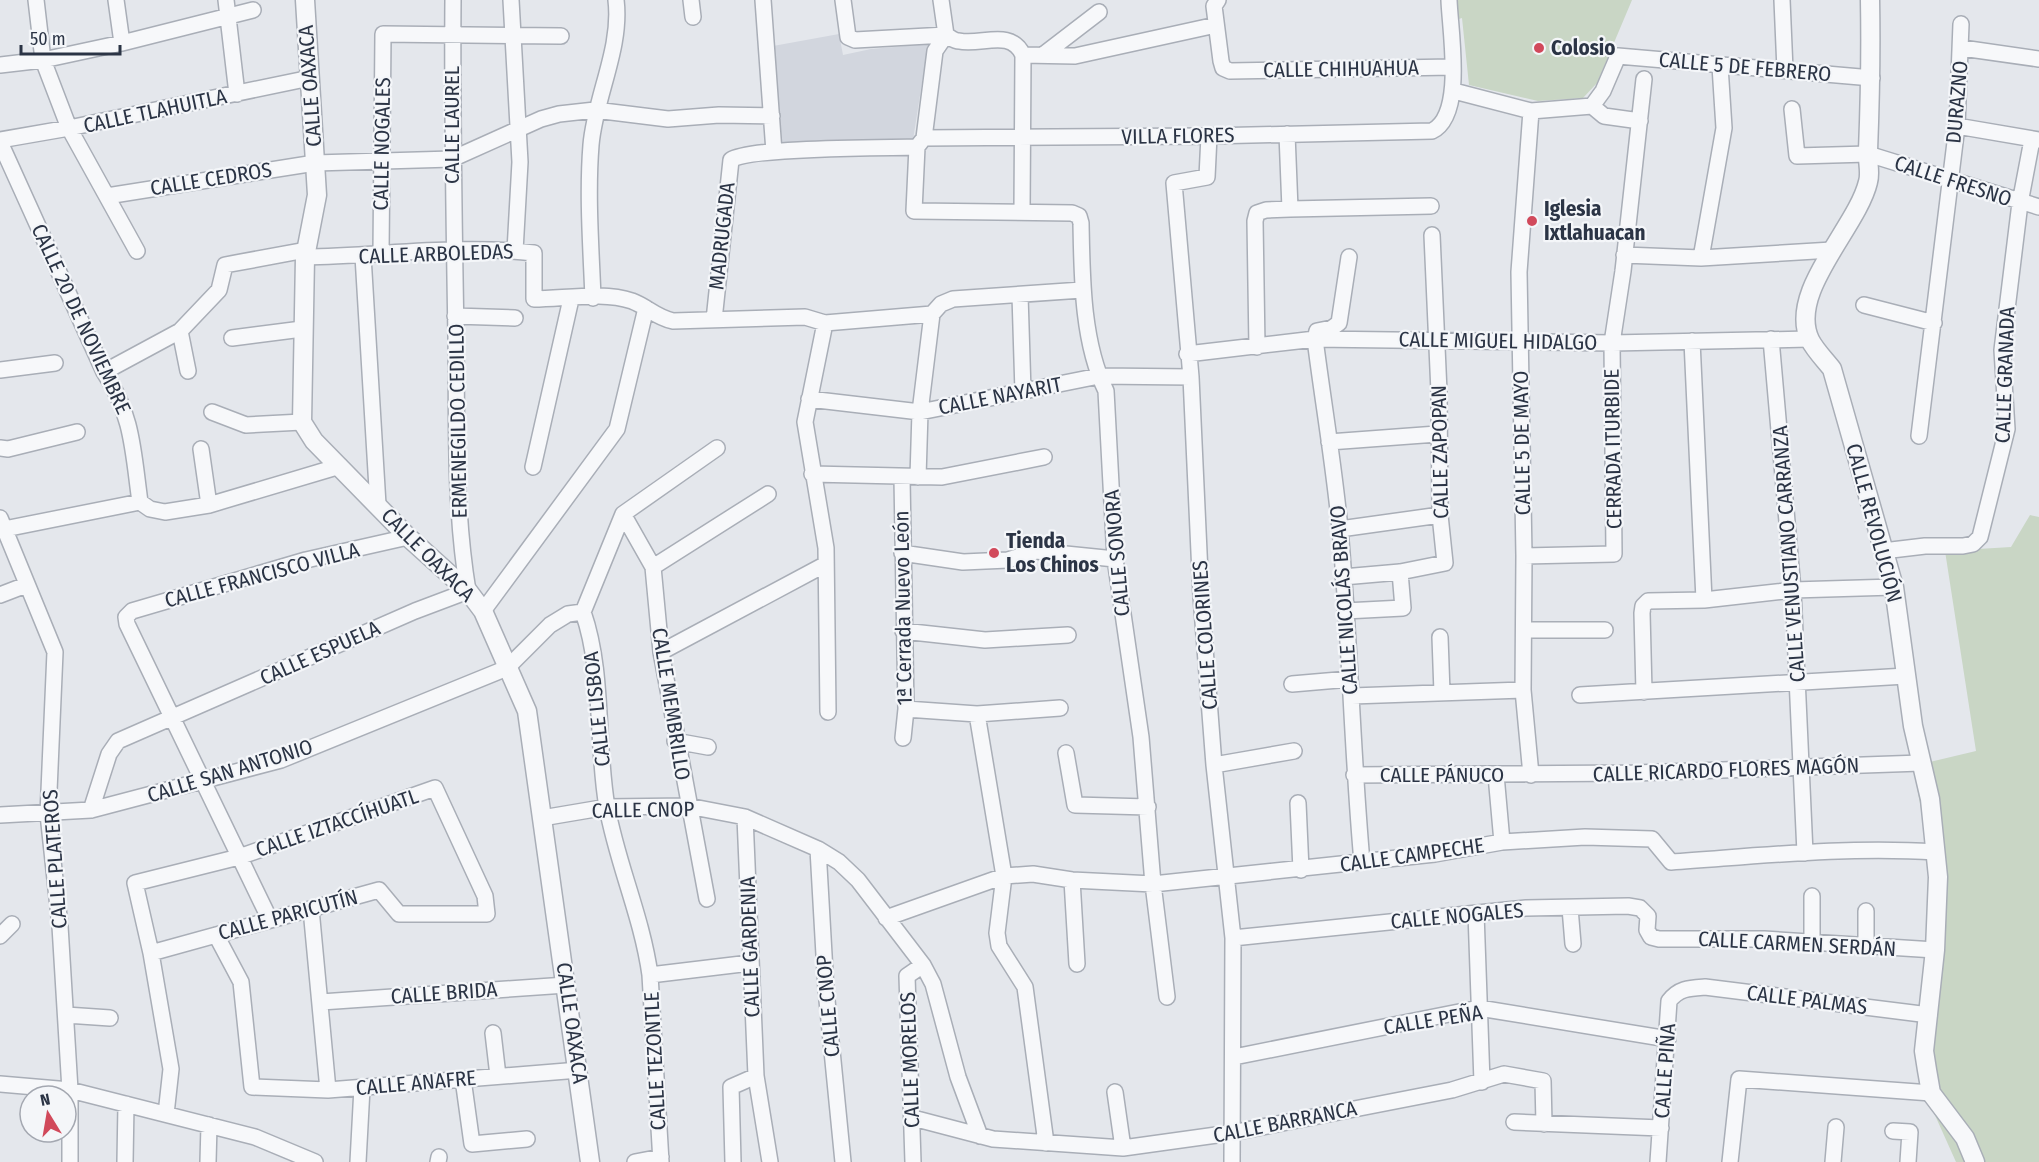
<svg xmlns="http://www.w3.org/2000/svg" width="2039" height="1162" viewBox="0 0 2039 1162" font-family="'Fira Sans Condensed',sans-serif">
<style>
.built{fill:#d2d6de}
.green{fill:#c9d6c5}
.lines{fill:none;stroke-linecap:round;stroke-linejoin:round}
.minor-casing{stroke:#a9aeb7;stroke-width:18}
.tertiary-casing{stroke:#a9aeb7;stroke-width:21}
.minor{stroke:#f7f8fa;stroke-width:15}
.tertiary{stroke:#f7f8fa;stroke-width:18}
.poi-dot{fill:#d1495b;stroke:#f4f6f9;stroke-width:2}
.labels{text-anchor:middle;stroke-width:4.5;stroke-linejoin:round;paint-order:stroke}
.poi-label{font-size:21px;font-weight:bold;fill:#2b3445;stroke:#f4f6f9;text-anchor:start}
.street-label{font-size:21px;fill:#2b3445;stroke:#f4f6f9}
</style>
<rect width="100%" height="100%" fill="#e4e7ec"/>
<path class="built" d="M839 34 843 55 871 49 928 44 913 140 780 145 773 46Z"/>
<path class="green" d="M1450 0H1632L1597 83 1583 98 1538 101 1469 85 1462 18 1452 21Z
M2030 515 2039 517V1162H1956L1925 1093 1930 857 1913 766 1976 751 1945 551 2011 547Z"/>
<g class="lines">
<defs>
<path id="minor" d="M36 0 43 60 69 128 137 251
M116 0 122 43
M226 0 237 94
M511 0 520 162 515 251
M691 0 693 17
M763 0 774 152
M843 0 848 37 855 40 946 35C950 37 954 41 959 41 981 46 1011 28 1023 55L1022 211
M941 0 946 35 935 51 924 138 917 147 914 211 1072 213 1079 216 1081 223C1082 277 1082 342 1106 391L1115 559 1141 737 1153 884 1167 997
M1218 0 1214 6 1221 61 1223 68 1230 71 1452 67
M1782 0 1785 70
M1962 48 2039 59
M1023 55 1075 56 1216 25
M1043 55 1099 12
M0 65 43 60 122 43 253 10
M1454 91 1531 111 1592 106 1604 116 1640 121
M1592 106 1603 91 1618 56 1872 78
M1792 109 1797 156 1868 154 2039 207
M1957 126 2039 140
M1209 136 1207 177 1174 183 1191 377 1201 596 1214 765 1233 938 1232 1162
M924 138 1209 136 1432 131C1465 115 1450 31 1449 0
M0 140 69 128 310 78
M0 142 104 372C133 415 133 452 140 502
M107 196 315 163 452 159 541 119 559 114 595 110 668 119 719 115 772 116
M1290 209 1431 206
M381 253 383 34 561 36
M1624 255 1701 258 1832 250
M363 256 378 505
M305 257C381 256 457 244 534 253V299C564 299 603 291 632 301 648 307 655 317 673 321L805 317 825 323 932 314 941 304 953 299 1082 290
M1349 257 1339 323 1332 328 1317 331 1315 339C1323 402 1334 465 1340 529 1350 640 1352 751 1362 862
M1701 258 1724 128 1720 66
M1020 295 1023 392
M593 298C591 247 587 195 591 145 595 97 622 48 616 0
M1864 305 1934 323
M455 316 515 318
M714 320 731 160C750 147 886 148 917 147
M825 323 805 422 826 548 828 712
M180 331 188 371
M232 338 302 329
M1771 339 1793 590 1805 853
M1692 341 1704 600
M1257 347 1255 221 1257 213 1266 210 1290 209 1287 134
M1187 354 1315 339 1612 343 1809 339
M0 370 55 363
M104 372 180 331 219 290 225 265 306 250
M809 399 920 412 1099 376 1191 377
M212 412 246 425 302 422
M1919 436 1957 126 1961 24
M1329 442 1437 434
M0 448 8 449 77 432
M201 449 209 505
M533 467 571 299
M812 474 942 477 1044 457
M918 477 920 412 932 314
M902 478 906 709 903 738
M623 514 653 567 661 652 707 899
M623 514 717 448
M0 518 55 652 48 814 60 926 70 1090V1162
M1340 529 1440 515
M0 530 140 502 150 509 165 512 209 505 340 466
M1883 551 1925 546H1963L1973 544 1980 537 2007 429 2002 350 2020 203 2032 140
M902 553 963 562 1008 560 1036 551 1115 559
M1524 556 1614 554 1612 343 1623 271 1644 79
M653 567 768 494
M1343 577 1400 572 1445 563 1440 515 1439 392 1432 235
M0 595 26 585
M483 611 617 429 646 308
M1345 611 1403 608 1400 572
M583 612C604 672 596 744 607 807 617 863 642 917 650 975L661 1162
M1525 630H1605
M903 631 985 640 1068 635
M1440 637 1442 693
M661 652 826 564
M1292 684 1350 679
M1644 692 1642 613 1643 606 1648 601 1704 600 1793 590 1894 587
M1580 695 1906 676
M1352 696 1523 690
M906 709 977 714 1060 708
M977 714 1004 876 997 933 999 946 1025 987 1046 1143
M675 741 708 747
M1066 753 1075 805 1148 807
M1214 765 1294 751
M1354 775 1635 773 1921 763
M1496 775 1502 842
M1531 775 1523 690 1524 556 1519 272 1531 111
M1298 803 1301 870
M91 810 109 754 118 741 415 611 468 591C454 507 457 422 456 337 454 224 452 112 453 0
M0 815 91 810 281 760 507 668 550 625 568 614 583 612 623 514
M745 817 756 1076 770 1162
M542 818 607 807 688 806 745 817 818 849 839 862 858 880 923 965 933 984 958 1077 980 1136
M818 849 826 990 843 1162
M1072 880 1077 964
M1570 908 1573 944
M311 909 328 1090
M1476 913 1482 1082
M886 918 1004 876 1033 874 1072 880 1153 884 1435 854 1502 842 1585 837 1652 839 1671 862C1759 856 1848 846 1936 852
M270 920 127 624 126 617 132 611 306 560 408 537
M216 935 241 982 252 1087 328 1090 579 1070
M0 936 12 924
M1233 938 1526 908 1628 906 1640 908 1648 916 1647 930 1651 937 1659 939H1764L1935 950
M1812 943V896
M1866 947V911
M151 953 379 890 399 914H487L485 896 435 788 239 857 135 883 151 953 171 1069 166 1114
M650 975 750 963
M321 1002 566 985
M66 1015 110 1018
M493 1033 498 1076
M1234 1057 1479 1008 1668 1039
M463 1079 472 1144 527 1139
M0 1084 70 1090 255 1137 315 1162
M1115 1092 1123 1148
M913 1118 993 1139 1123 1148 1231 1133 1452 1090 1504 1074 1543 1081 1544 1124
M1514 1122 1661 1128
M1893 1131 1910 1132 1908 1162
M125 1162 126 1104
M208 1162 209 1125
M358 1162 362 1088
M438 1162 439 1157
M635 1162 661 1157
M733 1162 731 1087 756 1076
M913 1162 907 976 923 965
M1658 1162 1669 1001C1679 988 1690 988 1705 987L1929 1015
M1730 1162 1739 1079 1931 1093
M1833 1162 1836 1127"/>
<path id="tertiary" d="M305 0 317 195 305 257 302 422 314 441 408 537 468 591 483 611 527 711 590 1162
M1870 0C1871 51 1870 100 1868 151 1867 161 1871 172 1868 182 1857 228 1787 292 1810 340 1815 350 1825 360 1832 369L1894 587 1913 726 1930 799 1938 877 1935 950 1924 1051 1927 1070 1931 1093 1965 1138 1975 1162"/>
</defs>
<use href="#minor" class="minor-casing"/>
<use href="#tertiary" class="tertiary-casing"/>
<use href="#minor" class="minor"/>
<use href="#tertiary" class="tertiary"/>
</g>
<g class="poi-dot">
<circle cx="1539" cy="48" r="6"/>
<circle cx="1532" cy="221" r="6"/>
<circle cx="994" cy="553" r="6"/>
</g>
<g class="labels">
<g class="poi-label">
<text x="1551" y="55">Colosio</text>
<text x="1544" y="216">Iglesia<tspan x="1544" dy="24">Ixtlahuacan</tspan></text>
<text x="1006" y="548">Tienda<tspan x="1006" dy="24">Los Chinos</tspan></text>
</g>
<g class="street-label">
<text transform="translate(1745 67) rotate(5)" y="7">CALLE 5 DE FEBRERO</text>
<text transform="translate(1341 69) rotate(-1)" y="7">CALLE CHIHUAHUA</text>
<text transform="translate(310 86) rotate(-94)" y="7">CALLE OAXACA</text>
<text transform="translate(1957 102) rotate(-85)" y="7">DURAZNO</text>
<text transform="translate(155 111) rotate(-12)" y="7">CALLE TLAHUITLA</text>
<text transform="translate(452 125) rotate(-90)" y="7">CALLE LAUREL</text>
<text transform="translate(1178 136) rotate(-1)" y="7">VILLA FLORES</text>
<text transform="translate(382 144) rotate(-89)" y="7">CALLE NOGALES</text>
<text transform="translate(211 179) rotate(-9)" y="7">CALLE CEDROS</text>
<text transform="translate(1953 181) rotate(18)" y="7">CALLE FRESNO</text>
<text transform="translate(722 236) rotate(-84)" y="7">MADRUGADA</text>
<text transform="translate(436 254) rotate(-2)" y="7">CALLE ARBOLEDAS</text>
<text transform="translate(81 319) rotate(65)" y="7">CALLE 20 DE NOVIEMBRE</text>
<text transform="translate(1498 341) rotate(1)" y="7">CALLE MIGUEL HIDALGO</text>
<text transform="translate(2005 375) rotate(-88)" y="7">CALLE GRANADA</text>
<text transform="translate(1000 396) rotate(-11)" y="7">CALLE NAYARIT</text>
<text transform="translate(458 421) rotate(-91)" y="7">ERMENEGILDO CEDILLO</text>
<text transform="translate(1522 443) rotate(-91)" y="7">CALLE 5 DE MAYO</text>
<text transform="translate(1613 449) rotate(-91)" y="7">CERRADA ITURBIDE</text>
<text transform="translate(1440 452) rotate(-91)" y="7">CALLE ZAPOPAN</text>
<text transform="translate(1874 523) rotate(75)" y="7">CALLE REVOLUCIÓN</text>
<text transform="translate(1117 553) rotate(-95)" y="7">CALLE SONORA</text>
<text transform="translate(1789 554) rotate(-94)" y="7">CALLE VENUSTIANO CARRANZA</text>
<text transform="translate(428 555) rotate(45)" y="7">CALLE OAXACA</text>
<text transform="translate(262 575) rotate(-15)" y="7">CALLE FRANCISCO VILLA</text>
<text transform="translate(1344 600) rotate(-94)" y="7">CALLE NICOLÁS BRAVO</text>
<text transform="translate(903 608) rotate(-91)" y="7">1ª Cerrada Nuevo León</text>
<text transform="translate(1205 635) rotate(-94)" y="7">CALLE COLORINES</text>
<text transform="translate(320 653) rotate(-24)" y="7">CALLE ESPUELA</text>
<text transform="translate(671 704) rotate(81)" y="7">CALLE MEMBRILLO</text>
<text transform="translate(597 709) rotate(-96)" y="7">CALLE LISBOA</text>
<text transform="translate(1726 770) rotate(-2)" y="7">CALLE RICARDO FLORES MAGÓN</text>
<text transform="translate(230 771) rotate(-17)" y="7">CALLE SAN ANTONIO</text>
<text x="1442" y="782">CALLE PÁNUCO</text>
<text transform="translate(643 810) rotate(-1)" y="7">CALLE CNOP</text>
<text transform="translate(337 823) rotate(-19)" y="7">CALLE IZTACCÍHUATL</text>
<text transform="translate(1412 855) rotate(-8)" y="7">CALLE CAMPECHE</text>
<text transform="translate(55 859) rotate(-94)" y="7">CALLE PLATEROS</text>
<text transform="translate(288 915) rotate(-15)" y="7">CALLE PARICUTÍN</text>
<text transform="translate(1457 916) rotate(-5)" y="7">CALLE NOGALES</text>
<text transform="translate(1797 944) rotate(3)" y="7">CALLE CARMEN SERDÁN</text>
<text transform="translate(750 947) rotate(-92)" y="7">CALLE GARDENIA</text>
<text transform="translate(444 993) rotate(-4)" y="7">CALLE BRIDA</text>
<text transform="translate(1807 1000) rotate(7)" y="7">CALLE PALMAS</text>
<text transform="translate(828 1006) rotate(-95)" y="7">CALLE CNOP</text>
<text transform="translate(1433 1020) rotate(-9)" y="7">CALLE PEÑA</text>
<text transform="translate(572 1023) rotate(82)" y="7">CALLE OAXACA</text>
<text transform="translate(910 1060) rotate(-92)" y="7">CALLE MORELOS</text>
<text transform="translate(655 1061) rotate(-93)" y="7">CALLE TEZONTLE</text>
<text transform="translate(1665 1071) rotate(-86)" y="7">CALLE PIÑA</text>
<text transform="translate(416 1083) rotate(-5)" y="7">CALLE ANAFRE</text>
<text transform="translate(1285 1122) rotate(-11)" y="7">CALLE BARRANCA</text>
</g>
</g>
<g transform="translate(48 1114) rotate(349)"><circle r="28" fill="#f4f6f9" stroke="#a4a8b1" stroke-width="1.5"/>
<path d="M0-4.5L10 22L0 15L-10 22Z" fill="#d1495b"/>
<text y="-9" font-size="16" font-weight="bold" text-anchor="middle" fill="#2b3445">N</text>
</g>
<path d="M21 45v9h99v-9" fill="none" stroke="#2b3445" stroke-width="3"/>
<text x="30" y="45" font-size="18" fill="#2b3445" stroke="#f4f6f9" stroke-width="4.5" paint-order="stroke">50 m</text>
</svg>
